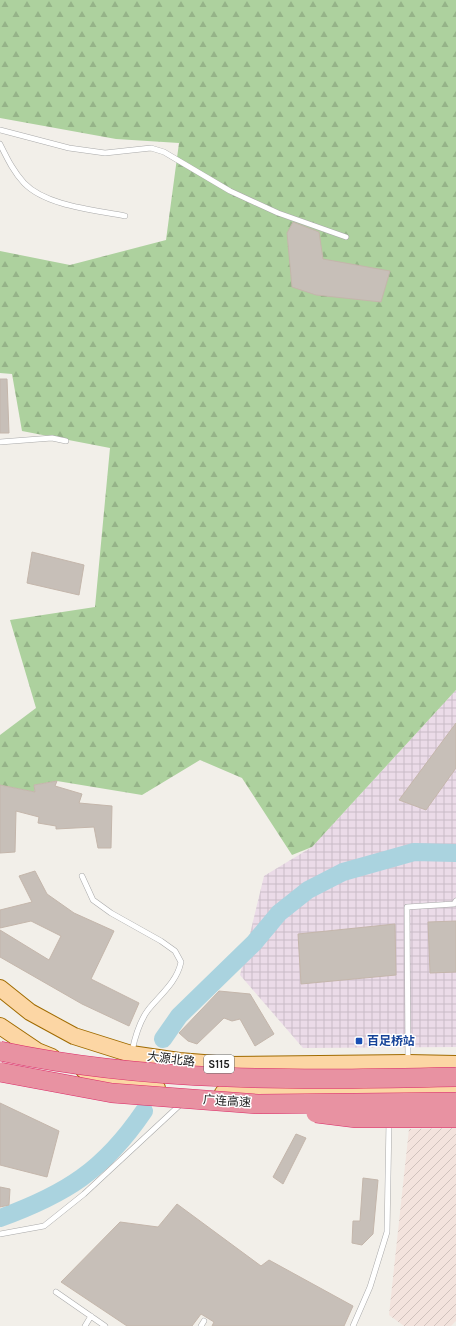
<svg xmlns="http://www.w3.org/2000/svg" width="456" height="1326" viewBox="0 0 456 1326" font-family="Karla,'Noto Sans SC',sans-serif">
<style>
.industrial{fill:url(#industrial-grid)}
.military{fill:url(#military-furrows)}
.forest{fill:url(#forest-firs)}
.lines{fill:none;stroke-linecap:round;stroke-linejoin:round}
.river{stroke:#aad3df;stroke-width:18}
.building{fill:#c7bfb8;stroke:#c4b6ab}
.service-casing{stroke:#a9a9a9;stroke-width:6}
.primary-casing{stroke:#a06b00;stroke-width:18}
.service{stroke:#fff;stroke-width:5}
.primary{stroke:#fcd6a4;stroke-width:16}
.motorway-bridge-casing{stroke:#dc2a67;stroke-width:20;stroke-linecap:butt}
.motorway-bridge{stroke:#e892a2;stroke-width:19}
.transit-dot{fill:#1a4fb4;stroke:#fff;stroke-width:1.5}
.labels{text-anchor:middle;stroke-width:3;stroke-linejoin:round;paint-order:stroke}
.shield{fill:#fff;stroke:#646464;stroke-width:1}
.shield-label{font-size:11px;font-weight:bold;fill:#222}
.transit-label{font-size:12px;font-weight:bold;fill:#164399;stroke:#fff;text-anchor:start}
.street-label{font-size:12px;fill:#222;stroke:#fff}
</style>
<defs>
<pattern id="industrial-grid" width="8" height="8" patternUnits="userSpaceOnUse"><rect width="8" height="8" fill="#ebdbe8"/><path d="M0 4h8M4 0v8" fill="none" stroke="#c9bcc7"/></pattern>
<pattern id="military-furrows" width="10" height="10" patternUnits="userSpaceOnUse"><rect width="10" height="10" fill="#f3e3dd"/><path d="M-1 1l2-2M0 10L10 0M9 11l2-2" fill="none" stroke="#d0c2bd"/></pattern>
<pattern id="forest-firs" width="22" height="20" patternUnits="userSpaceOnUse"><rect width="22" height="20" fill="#add19e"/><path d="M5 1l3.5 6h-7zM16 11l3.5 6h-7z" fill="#95b388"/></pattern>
</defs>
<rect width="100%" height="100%" fill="#f2efe9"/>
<path class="industrial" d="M456 690V1047L303 1048 240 975 264 876 312 847Z"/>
<path class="military" d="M456 1128V1321L451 1326H404L389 1315 409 1129Z"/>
<path class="forest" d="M0 0H456V690L312 847 292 855 242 778 200 760 142 795 57 781 34 785 35 792 0 785V735L36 708 10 620 95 607 110 448 22 431 12 374 0 373V251L70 265 166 240 179 143 116 139 0 118Z"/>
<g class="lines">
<path class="river" d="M163 1039 179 1016 254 943 279 913 308 890 343 872 414 852 456 853
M0 1218C66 1194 104 1170 144 1111"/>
</g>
<path class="building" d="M293 222 319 232 323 259 390 271 381 302 316 295 292 287 287 233Z
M0 379H7L9 433H0Z
M32 552 84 565 79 595 27 583Z
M456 723V768L426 810 399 800Z
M57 781 55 786 82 794 79 803 112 806 111 848H98L94 827 56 829V826L38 823 39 817 16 811 15 852 0 853V785L35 792 34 785Z
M35 871 47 894 74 913 114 931 91 979 139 1003 129 1026 82 1004 0 957V930L49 960 61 936 31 921 0 928V910L32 902 19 876Z
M456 921V972L430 973 428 922Z
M395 924 396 975 301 984 298 934Z
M219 991 250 994 274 1034 255 1046 240 1019 232 1021 224 1018 197 1044 188 1041 179 1033Z
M0 1103 59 1131 47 1177 0 1165Z
M296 1134 306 1138 283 1184 273 1177Z
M363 1178 378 1180 373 1234 362 1245 352 1243 353 1221H360Z
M0 1187 10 1189 9 1205 0 1207Z
M177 1204 261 1266 269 1260 353 1306 344 1326H212L214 1322 201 1314 192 1326H127L61 1282 120 1222 158 1227Z"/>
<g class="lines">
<defs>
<path id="service" d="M0 130 69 148 105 153 151 148 164 152 230 191 278 213 346 237
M0 144C7 158 13 171 24 183 46 206 95 210 125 216
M0 442 52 438 66 441
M82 876 93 900 111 913 161 941 175 951 181 962C177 982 160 995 148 1010 139 1022 135 1037 132 1051
M408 1061 407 907 454 904 456 901
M0 1234 44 1226 84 1194 182 1103
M56 1292 105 1326
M85 1326 91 1316
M201 1326 204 1321
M353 1326 370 1287 387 1232 389 1121"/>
<path id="primary" d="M0 988 30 1012 74 1036 131 1054 179 1061 228 1065 408 1063 456 1064
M0 1026 37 1051 52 1057
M84 1070C108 1079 131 1085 157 1088
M223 1093 456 1092"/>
</defs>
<use href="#service" class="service-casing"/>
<use href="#primary" class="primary-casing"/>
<use href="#service" class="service"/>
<use href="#primary" class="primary"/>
<defs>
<path id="motorway-bridge" d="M0 1051C150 1083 304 1080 456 1077
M0 1072 112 1093 258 1104 456 1102
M316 1113 356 1118H456"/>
</defs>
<use href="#motorway-bridge" class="motorway-bridge-casing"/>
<use href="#motorway-bridge" class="motorway-bridge"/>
</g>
<rect class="transit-dot" x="355" y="1037" width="8" height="8" rx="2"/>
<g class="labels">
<rect class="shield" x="204" y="1055" width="30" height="18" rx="3"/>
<g class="shield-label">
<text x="219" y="1068">S115</text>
</g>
<g class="transit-label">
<text x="367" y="1045">百足桥站</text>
</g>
<g class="street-label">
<text transform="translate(171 1059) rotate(7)" y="4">大源北路</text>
<text transform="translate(227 1101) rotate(4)" y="4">广连高速</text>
</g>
</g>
</svg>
